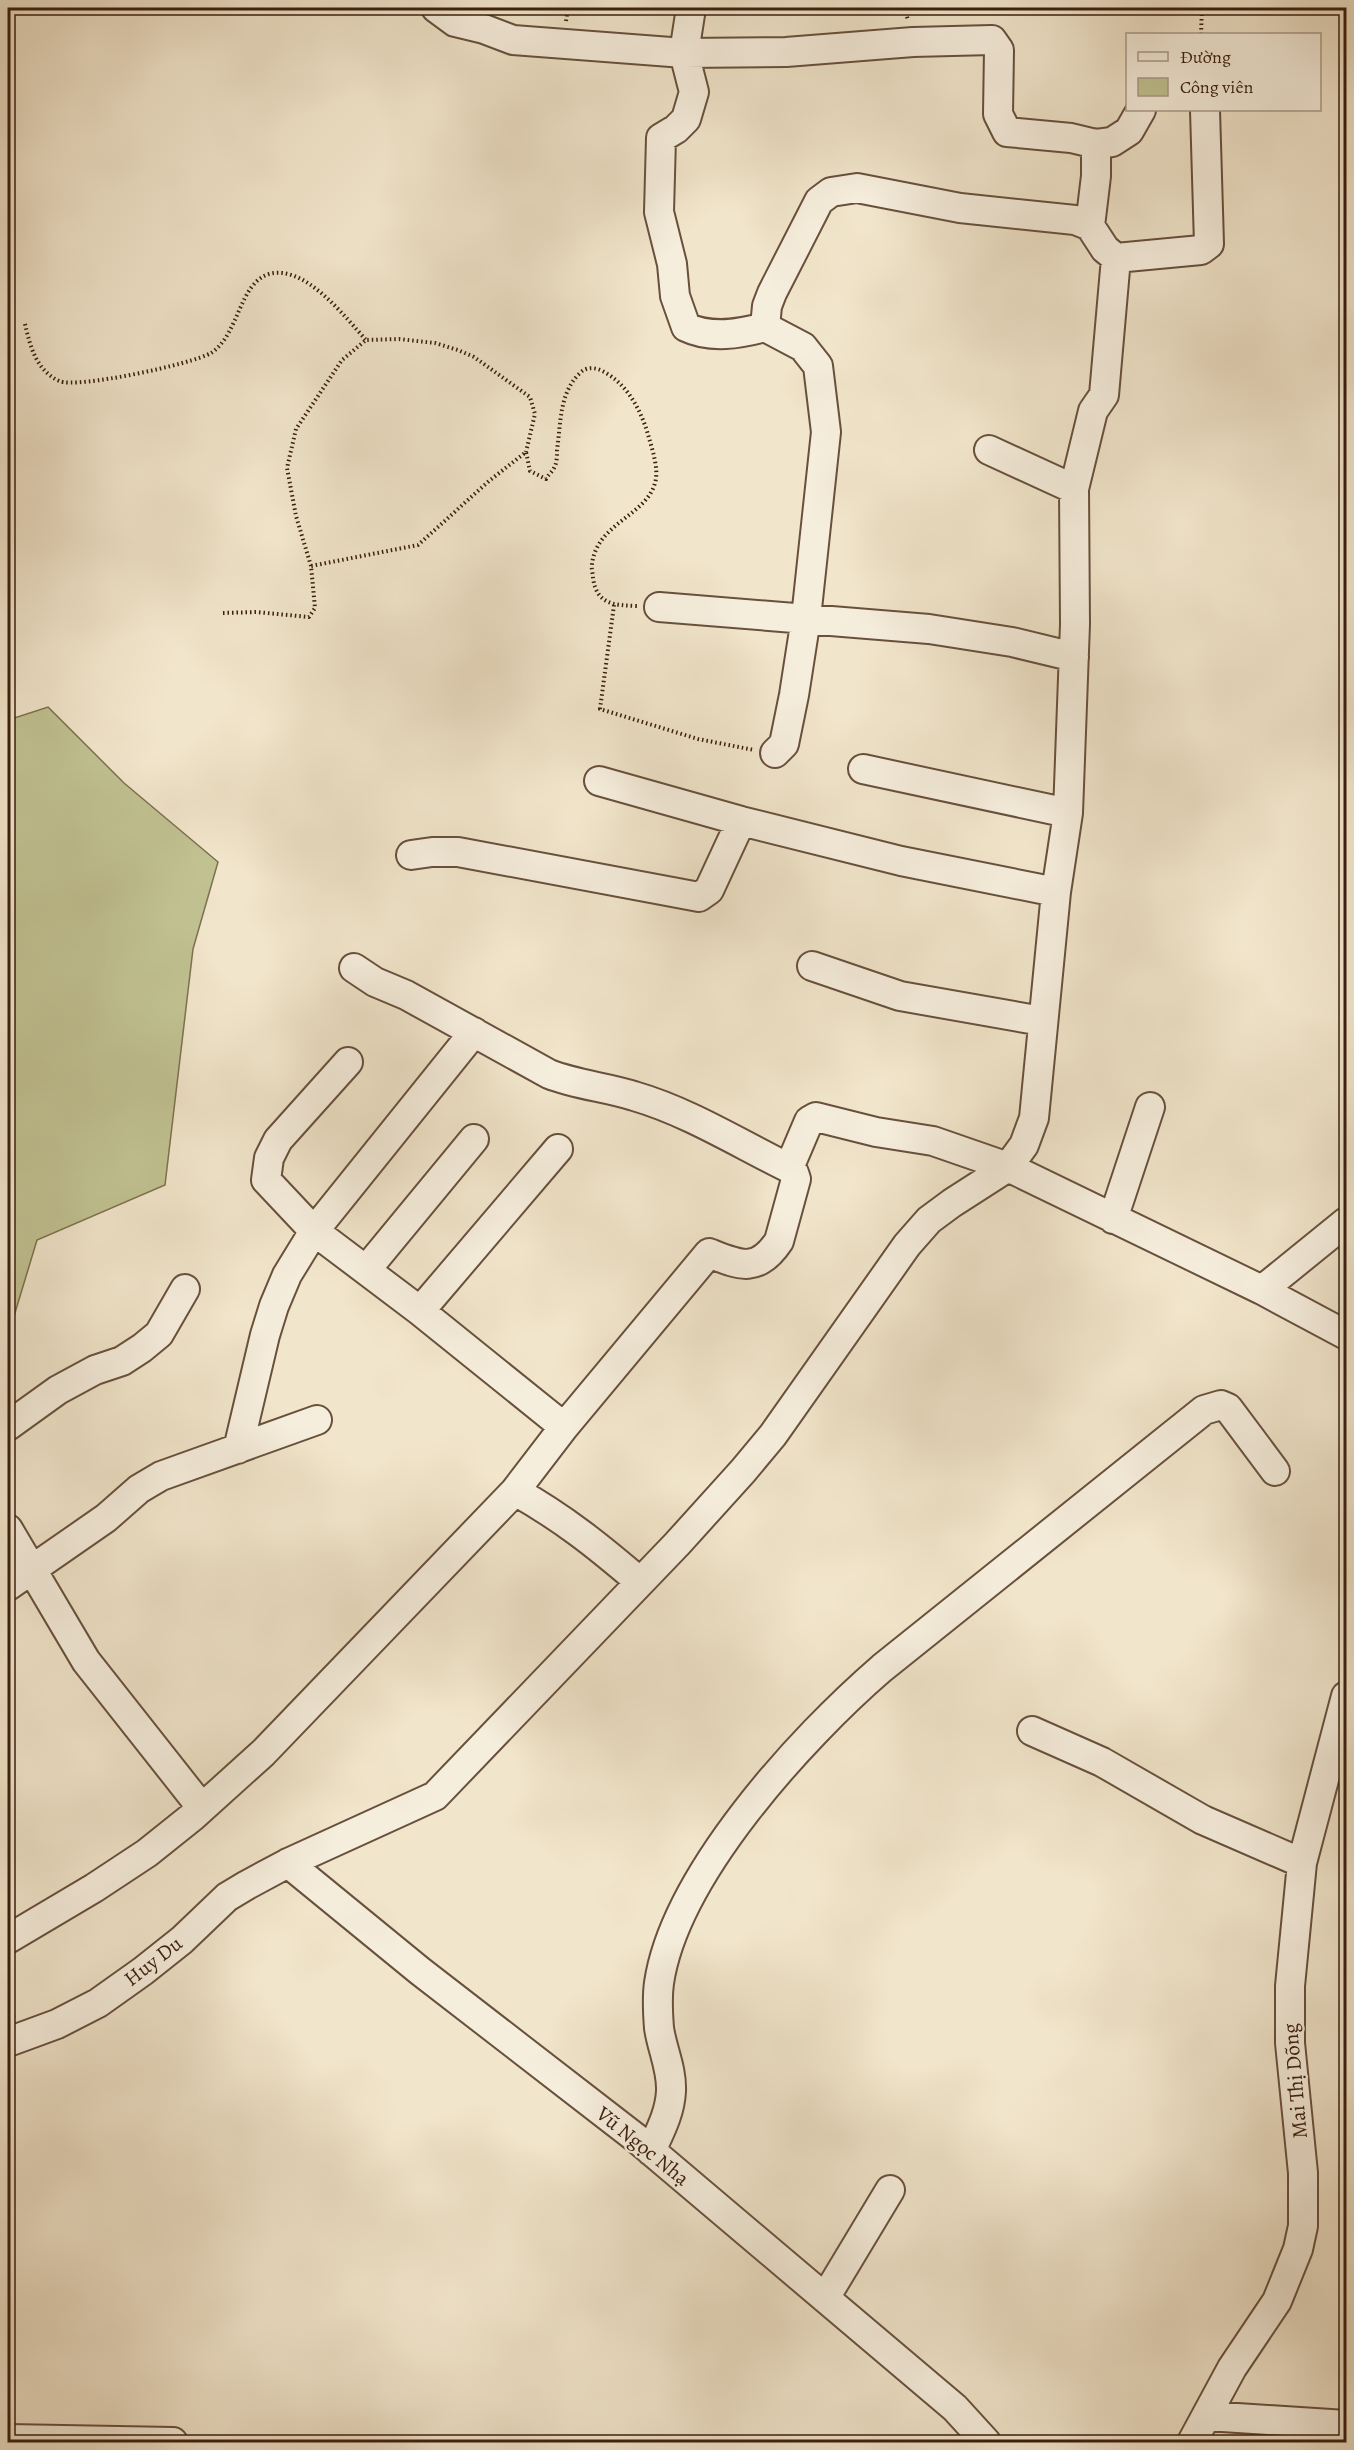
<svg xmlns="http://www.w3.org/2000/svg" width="1354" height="2450" viewBox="0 0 1354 2450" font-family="Alegreya,serif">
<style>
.green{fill:#c1c292;stroke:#7e7050;stroke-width:1.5}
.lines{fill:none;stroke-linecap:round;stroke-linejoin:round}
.minor-casing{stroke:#68503d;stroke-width:32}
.path{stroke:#3a1e0e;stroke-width:4;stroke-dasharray:1.5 3;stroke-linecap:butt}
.minor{stroke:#f6eedd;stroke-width:28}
.labels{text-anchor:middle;stroke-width:4.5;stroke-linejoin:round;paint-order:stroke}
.street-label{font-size:21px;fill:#3a1e0e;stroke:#f6eedd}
</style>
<rect width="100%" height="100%" fill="#f1e5cb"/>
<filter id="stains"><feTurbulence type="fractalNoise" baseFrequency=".00333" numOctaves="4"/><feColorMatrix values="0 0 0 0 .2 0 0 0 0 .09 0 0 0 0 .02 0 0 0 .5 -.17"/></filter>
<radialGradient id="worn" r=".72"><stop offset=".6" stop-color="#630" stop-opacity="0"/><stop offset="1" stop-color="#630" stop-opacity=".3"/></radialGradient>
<path class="green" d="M48 707 124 783 218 862 193 949 165 1185 37 1240 8 1336V720Z"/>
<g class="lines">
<defs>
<path id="minor" d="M436 8 455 22 484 29 513 40 684 53 786 52 913 42 992 40 999 50 998 114 1007 132 1071 138 1096 144 1112 142 1129 131 1141 110
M1090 226 1096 176V144
M1116 258 1201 250 1209 244 1205 110
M765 327 803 347 818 366 826 432 806 618 794 695 784 744 775 753
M989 450 1074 489
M659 607 929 629 1012 642 1074 657
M863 769 1068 813
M599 781 741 821
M411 855 432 852H458L699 897 709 890 741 821 901 861 1056 892
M812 966 900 996 1042 1021
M354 968 375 982 406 995 549 1074C577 1085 606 1087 634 1096 689 1112 738 1143 789 1168L809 1121 816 1117 876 1132 933 1141 1008 1167 1262 1290 1346 1335
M348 1062 278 1140 269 1158 266 1180 314 1231 420 1311 564 1427
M1113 1219 1150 1107
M366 1270 474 1139
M1262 1290 1346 1222
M420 1311 558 1149
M8 1426 58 1390 95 1370 122 1361 142 1348 159 1334 185 1289
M238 1449 265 1335 274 1306 287 1275 314 1231 474 1032
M515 1491C563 1518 598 1546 640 1582
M8 1529 86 1661 202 1808
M8 1586 106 1518 139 1489 161 1476 317 1420
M1032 1731 1102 1762 1203 1820 1302 1863
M288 1863 420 1971 636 2138 955 2408 986 2442
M8 1939 94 1888 147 1853 192 1817 263 1753 515 1491 564 1427 709 1253C739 1265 757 1274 779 1241L796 1179 794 1173 789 1168
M8 2042 57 2024 98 2003 143 1971 182 1940 227 1897 247 1885 288 1863 435 1796 677 1544 743 1471 773 1435 907 1245 929 1220 952 1203 1008 1167 1024 1145 1034 1118 1056 892 1068 813 1075 624 1074 489 1093 411 1104 395 1116 258 1105 249 1090 226 1075 220 960 208 857 188 831 192 819 201 772 293 767 306 765 327C740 334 711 339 686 327L675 296 672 264 659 212 661 138 676 129 686 119 694 92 684 53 691 8
M651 2151C660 2131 670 2113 671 2091 672 2069 662 2049 659 2028 658 2015 657 1997 659 1983 675 1875 801 1738 882 1668L1204 1410 1221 1405 1228 1408 1275 1471
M825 2298 890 2190
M1207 2416 1346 2425
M8 2439 173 2442
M1192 2442 1232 2368 1277 2301 1298 2249 1303 2226V2173L1290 2043V1986L1302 1863 1346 1696"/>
</defs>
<use href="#minor" class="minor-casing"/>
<path class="path" d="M905 8 908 21
M566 21 568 8
M1201 34 1202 8
M25 324C30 346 36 370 59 381 77 389 192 364 211 353 239 335 239 283 269 274 305 264 345 317 366 340
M311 566 296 516 287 468 296 429 342 360 366 340 399 339 435 343 458 350 474 357 530 397 535 414 526 452
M614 605 600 709 698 739 754 750
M223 613 256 612 309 617 315 608 311 566 418 545 489 481 526 452 530 471 546 479C548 475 552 472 554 468 557 463 557 456 557 450 561 423 559 393 580 373 591 362 606 372 616 380 633 395 643 416 649 438 653 452 659 470 655 483 646 516 597 523 592 564 591 568 593 574 593 578 597 605 614 605 637 606
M8 2004 14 2017"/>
<use href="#minor" class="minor"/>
</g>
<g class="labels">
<g class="street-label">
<text transform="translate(153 1961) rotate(-38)" y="7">Huy Du</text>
<text transform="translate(1295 2081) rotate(-95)" y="7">Mai Thị Dõng</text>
<text transform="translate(643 2146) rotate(39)" y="7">Vũ Ngọc Nhạ</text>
</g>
</g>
<rect width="1354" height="2450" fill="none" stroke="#f1e5cb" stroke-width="30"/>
<rect x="9" y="9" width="1336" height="2432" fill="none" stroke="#3a1e0e" stroke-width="3"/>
<rect x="15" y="15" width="1324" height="2420" fill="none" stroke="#3a1e0e" stroke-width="1.5"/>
<rect x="1126" y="33" width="195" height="78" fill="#f6eedd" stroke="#ab9b8a" stroke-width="1.5"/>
<rect x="1138" y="52" width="30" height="9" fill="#f6eedd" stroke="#ab9b8a" stroke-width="1.5"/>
<text x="1180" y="63" font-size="18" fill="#3a1e0e">Đường</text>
<rect x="1138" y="78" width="30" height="18" fill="#c1c292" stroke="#ab9b8a" stroke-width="1.5"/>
<text x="1180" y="93" font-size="18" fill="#3a1e0e">Công viên</text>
<rect width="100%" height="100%" filter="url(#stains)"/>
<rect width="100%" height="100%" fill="url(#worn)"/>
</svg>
